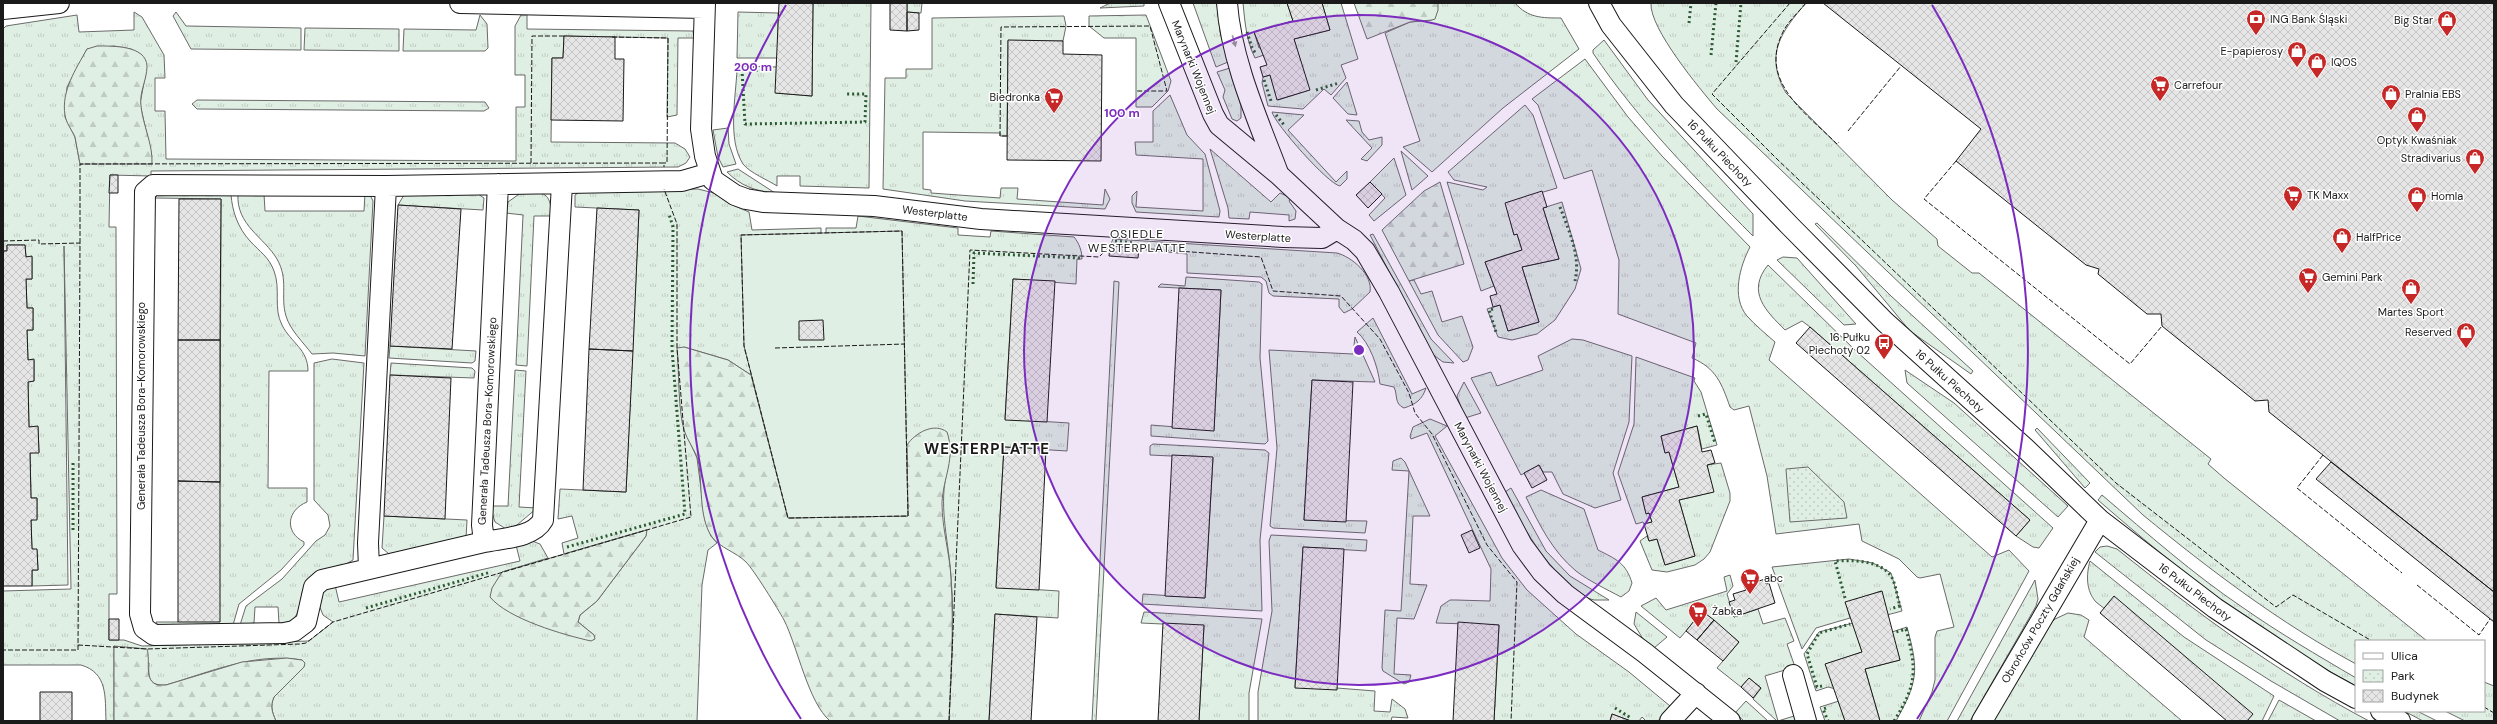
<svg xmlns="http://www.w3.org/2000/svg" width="2497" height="724" viewBox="0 0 2497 724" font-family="'DM Sans',sans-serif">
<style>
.grass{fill:url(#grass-tufts);stroke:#6a6a6a;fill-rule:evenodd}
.forest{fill:url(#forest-firs);stroke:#6a6a6a}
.park{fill:url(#park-dots);stroke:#6a6a6a}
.pitch{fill:#e0efe3;stroke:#6a6a6a}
.building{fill:url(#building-cross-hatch);stroke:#1a1a1a}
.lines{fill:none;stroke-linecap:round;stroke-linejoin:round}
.minor-casing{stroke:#1a1a1a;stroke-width:22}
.minor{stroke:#fff;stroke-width:20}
.hedge{stroke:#2b5a34;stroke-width:3;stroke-dasharray:2 3;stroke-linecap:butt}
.fence{stroke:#1a1a1a;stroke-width:1;stroke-dasharray:5 2;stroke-linecap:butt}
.oneway{fill:#989898}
.ring{fill:none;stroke:#7b2cbf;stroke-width:2}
.labels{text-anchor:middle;stroke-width:3;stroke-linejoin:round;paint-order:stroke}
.poi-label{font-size:11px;fill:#1a1a1a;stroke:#fff;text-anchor:start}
.street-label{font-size:11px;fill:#1a1a1a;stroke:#fff}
.neighbourhood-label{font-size:12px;letter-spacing:1px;fill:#1a1a1a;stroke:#fff}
.district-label{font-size:15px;font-weight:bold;letter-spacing:1px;fill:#1a1a1a;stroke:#fff}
.centre{fill:#7b2cbf;stroke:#fff;stroke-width:2}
.ring-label{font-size:12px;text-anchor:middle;font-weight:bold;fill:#7b2cbf;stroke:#fff;stroke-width:3;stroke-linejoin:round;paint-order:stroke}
</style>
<defs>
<pattern id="grass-tufts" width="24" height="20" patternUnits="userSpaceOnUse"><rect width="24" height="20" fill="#e0efe3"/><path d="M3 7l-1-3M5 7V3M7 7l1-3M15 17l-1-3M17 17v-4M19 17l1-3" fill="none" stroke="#c0ccc2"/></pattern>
<pattern id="forest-firs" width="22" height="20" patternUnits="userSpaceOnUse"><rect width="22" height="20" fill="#e0efe3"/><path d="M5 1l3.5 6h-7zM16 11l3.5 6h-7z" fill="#c0ccc2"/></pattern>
<pattern id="park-dots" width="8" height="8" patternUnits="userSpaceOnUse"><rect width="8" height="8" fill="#e0efe3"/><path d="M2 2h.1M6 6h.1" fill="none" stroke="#c0ccc2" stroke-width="1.8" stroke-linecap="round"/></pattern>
<pattern id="building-cross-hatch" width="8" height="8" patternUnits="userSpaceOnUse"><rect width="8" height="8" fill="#e6e6e6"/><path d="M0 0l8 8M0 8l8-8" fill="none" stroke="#c5c5c5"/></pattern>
</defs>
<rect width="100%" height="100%" fill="#fff"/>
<path class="grass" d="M813 3H871L869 188 800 186V176H777V186C768 180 750 173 743 164 727 139 736 97 737 69L739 66 778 67 776 93 812 96Z
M907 3H922L921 13 907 12Z
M1110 3H1144V6L1100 8Z
M1193 3H1217L1220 32 1228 62 1216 67Z
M1243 3H1287L1293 21 1254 32 1259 48 1262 47 1264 55 1255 58C1246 40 1245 22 1243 3Z
M1322 3H1341L1358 59 1341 65 1346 78 1331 95 1324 89 1303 109 1268 106 1262 83 1263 77 1270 75 1278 100 1309 90 1294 39 1330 30Z
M1438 3H1515C1528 18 1542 18 1561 18L1579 49 1503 108 1432 172 1403 147 1420 141 1385 33 1410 22 1432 20Z
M1651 3H1806C1781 32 1764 55 1786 93L1892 200 1937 239 1938 246 1972 273H1979L2211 459 2208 464 2224 478 2427 641H2356V664C2280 623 2210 570 2143 515L1717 109C1700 89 1649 28 1651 3Z
M134 12 142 17 164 55 165 78H155V111H165L166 159 516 161V107H525V75H515V26L521 15H527V29L693 31 694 38H678L677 115 667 117 668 38 564 36 563 58H552L551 142 675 143 685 149 690 157 686 163 678 167 151 171V176L110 175 109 227H116L117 594H109V640H124L142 646 309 641 333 622 323 615 319 605 323 591 335 585 339 602 520 561 516 545 532 541 540 544 548 558 502 572 594 639V635L578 622 580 615 597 601 646 536V530L564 554 562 543 578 538 572 516 558 519 560 489 626 492 639 210 575 207V195L581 191 698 189 714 193 730 204 749 212 752 230 821 228V240L745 350 746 354 826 240V228H856L858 216 958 228V235L990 237 991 231 1074 237C1079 243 1082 251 1082 259H1077L1076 284 1013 279 1005 419 1069 423 1067 451 1004 447 996 587 1059 591 1058 618 995 614 989 721H949C951 673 955 625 951 577 949 543 939 510 946 476L907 445 908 516 788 518 751 375 728 360 684 347V429L697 458 705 520 711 536 717 543 708 550 702 585 697 721H276C272 712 270 706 274 697L304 667 302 660C255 652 210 672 166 685 149 686 148 678 149 663L114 646V721H106C105 697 108 673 81 665H3V591L71 589 64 246 68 585 32 586V570H38L37 550 32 549 31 520 37 519V498H31L30 453 39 452 38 427H29L28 382 34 381V360H28L27 330H33V308H27L26 279H32V257H26L25 245H7V251H3V29L6 26 77 15 79 32 134 30ZM114 46 131 49 142 55 145 77 140 104 152 157 80 164 75 137 65 117 67 87 87 49Z
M176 12 186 26 301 28V50L191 49 173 16Z
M738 12 778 13V58H737Z
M480 15 487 24 488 48 485 51H403L404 29 476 30Z
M1146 15 1171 81 1168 91 1152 107H1136V38H1104L1089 26V16Z
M1064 16 1066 26 1063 41H1008L1007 136H1000V133L923 132V189L931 190V193L1000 198 1001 188H1018L1017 199 1103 205 1105 189 1110 199 1105 209 965 201 883 189 885 78H906V69H932V18Z
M305 28 399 29V51L304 50Z
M1604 40 1648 100 1753 214V236C1696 179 1638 120 1593 53V50Z
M1585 59 1628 117 1662 156 1750 247C1740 266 1731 297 1747 316 1755 325 1766 334 1775 342L1769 360 1992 557 2009 550 2029 571 1947 721H1919L1932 692 1935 680V637L1937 631 1954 627 1940 574 1920 578 1917 577 1899 559 1862 541 1859 524 1776 534 1767 476 1749 406 1734 410 1730 407C1722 384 1716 368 1692 358L1696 343 1618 314 1619 260 1592 170 1564 179 1538 105 1532 99Z
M1230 68 1241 106V118L1237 121 1232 119 1223 97 1225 90 1217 72Z
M1347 82 1357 115 1348 114 1333 98Z
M1170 95 1187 135 1205 154 1220 211 1219 217 1136 212 1132 203V196L1137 191 1136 207 1203 211V159L1136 155 1135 142H1153V111Z
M197 100 485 102 489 108 484 111 197 109 192 104Z
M1525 105 1533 115 1557 188 1506 203 1514 235 1517 234 1522 250 1485 262 1494 286 1481 291 1447 182 1483 190 1487 187 1454 180 1448 172Z
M1272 112 1304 115 1288 130 1336 182 1347 171V179L1340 186C1328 184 1275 124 1272 112Z
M1346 120 1359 121 1362 132 1369 140 1382 137V145L1367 161 1361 159 1372 148Z
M728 128 729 144 736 164 723 167 718 157 713 130Z
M1210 149 1271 202 1280 193 1291 198 1289 201 1296 211 1295 219 1289 221V215L1250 212 1249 219 1229 218 1228 208Z
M1401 151 1428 176 1412 190Z
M1394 158 1406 195 1374 221 1369 215 1385 198 1370 182Z
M738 169 775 193C755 191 741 186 727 172Z
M522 192C545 192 550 192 552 216H534L527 366 516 365 523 215 506 213 508 202Z
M365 193 370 195 373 201 365 356 333 353 312 354C303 342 290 330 286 316 280 296 289 280 277 259 264 237 236 225 238 194H264L265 211H364Z
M158 194H231C232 211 238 228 250 241 260 252 269 257 274 271 281 289 273 308 282 325 291 343 308 349 308 371H269L268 488H307V502C287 510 284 532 304 542V545L281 570 239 604 233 625H158L156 622H178L220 482 221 199 155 198Z
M478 194 484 198 483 210 398 205 404 195Z
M1562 202 1581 269 1575 289 1555 320 1537 334 1512 340 1498 337 1487 309 1500 305 1508 331 1539 322 1522 267 1559 259 1543 208Z
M1817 223 1891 296 1973 371 1971 374 1910 331 1856 266 1815 224Z
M1373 234 1431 339 1454 363 1443 362 1432 354 1370 235Z
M1113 239 1337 253C1352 257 1373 275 1370 292L1352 309 1344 313 1339 307V299L1273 296 1269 293 1266 281 1261 277 1187 273V254L1110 246Z
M1783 257 1797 258 1856 324 1844 325 1777 260Z
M1768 265 1856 351 2053 528 2039 548 2033 547 2016 536 2030 520 1810 327 1802 321 1785 330C1766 311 1746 292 1768 265Z
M1186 277 1259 282 1262 284 1260 358 1268 441 1265 444 1151 436V425L1214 430 1221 290 1158 287 1161 284 1185 286Z
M1414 280 1421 294 1432 291 1442 322 1462 316 1473 347 1468 360 1463 362 1438 335 1409 281Z
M1114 281 1119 282 1096 721H1092Z
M1373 318 1412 394 1426 388C1422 400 1416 404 1404 408 1394 404 1398 395 1394 387L1380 384C1378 367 1370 343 1357 332Z
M1355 337 1375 382 1312 380 1304 520 1367 521 1365 533 1273 528 1270 526 1277 448 1269 350 1353 354Z
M1572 339 1583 340 1632 356 1629 422 1613 473 1621 500 1595 508 1563 494 1552 472H1543L1539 465 1521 475 1471 378 1491 372 1497 386 1543 370 1538 356Z
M390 346 476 351 475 361 472 363 389 358Z
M1636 357 1695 378 1694 381 1701 392 1717 445 1702 449 1697 426 1661 436 1665 453 1669 452 1679 487 1642 497 1646 513H1649L1652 522 1644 524 1643 522 1636 524 1618 473 1634 424Z
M332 359 364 363 353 560 303 589C299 604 301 624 279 623L278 607H255L254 623 240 625 246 606 282 579 316 541 325 535 330 526 328 515 314 500V363Z
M391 363 472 368 475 371 474 378 390 375Z
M515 370 526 371 519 507 537 508 517 525 506 529 495 522 490 506H508Z
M1905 370 1954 403 2068 506 2058 517 1907 383Z
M1464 382 1481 413 1465 418 1457 396Z
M1430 419 1447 426 1435 436 1502 558 1527 590 1576 634 1629 672 1670 706 1658 721H1646L1642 717 1639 721H1631L1612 714 1610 721H1494L1499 625 1436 623 1441 606 1450 600H1456L1490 601 1491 569 1427 433 1411 439 1410 436 1413 427Z
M2037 428 2090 483 2085 488 2035 430Z
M1153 444 1265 450 1269 453 1260 540 1262 611 1142 604 1143 594 1205 598 1213 458 1150 455V446Z
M1401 458 1405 462 1430 516H1413L1410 584 1427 585 1414 619 1397 618 1394 674 1411 675 1409 682 1404 684 1383 671 1382 668 1385 610 1401 611 1409 471 1392 470 1393 461Z
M1721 463 1730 493V501L1710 552 1704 559 1695 565 1667 572 1652 570 1640 541 1647 536 1649 541 1657 539 1665 565 1695 556 1679 500 1713 492 1707 465Z
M1511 488 1546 551 1570 576 1609 600H1594L1587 598C1548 572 1526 533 1505 492Z
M1541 490 1584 509 1598 550C1616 559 1626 563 1632 583L1629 591 1621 597C1606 589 1589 581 1576 571 1552 551 1539 524 1526 497Z
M2102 495C2148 534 2193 574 2242 607 2279 633 2317 655 2356 678V686C2262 636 2178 570 2098 500Z
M384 516 467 520 466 538 389 554 382 548Z
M1271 535 1367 540 1366 551 1303 547 1295 687 1337 688 1375 691 1374 711 1390 712 1392 699 1405 709 1408 718 1392 717 1391 721H1258V692L1272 611 1269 541Z
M2107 546 2117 549C2197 613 2278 673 2369 721H2340L2271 681 2206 640 2095 552 2100 547Z
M1849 559 1873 563 1891 573 1902 611 1887 615 1881 591 1846 603 1850 618 1816 628 1802 649 1772 567Z
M2090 561 2184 637 2274 696 2262 721H2247L2096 602C2086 591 2086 575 2090 561Z
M1730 575 1733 586 1727 594 1734 617 1758 609 1763 624 1785 618 1794 641 1787 644 1795 667 1765 676 1778 721 1794 716 1797 721H1777L1753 699 1761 688 1749 678 1741 687 1717 668 1739 642 1702 612 1680 638 1641 606 1656 598 1666 610 1727 591 1724 577Z
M2035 580 2038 599 2036 606 1970 721H1957Z
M1144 612 1262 619 1249 693V721H1199L1204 626 1141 623Z
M1636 612 1667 637 1654 648 1643 639 1634 624Z
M2068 613 2081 615 2089 620 2084 637 2182 721H1993L2047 627 2055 619Z
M1853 623 1862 652 1826 664 1836 689 1828 687 1816 691 1804 654 1819 632Z
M1907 627C1919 671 1918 681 1896 721H1880L1865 669 1900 660 1892 632Z
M2484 682 2494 686V721H2465L2445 711H2484Z
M2279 700 2316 721H2268Z
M1746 701 1768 721H1744L1735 713Z
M1839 701 1845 721H1825L1820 707Z
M2404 711H2417L2437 721H2423Z"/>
<path class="forest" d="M1354 3H1438V10L1435 19 1432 20 1410 22 1367 39Z
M97 46C112 46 146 45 147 66 147 80 139 92 141 106 143 126 153 144 152 164H80C78 155 77 146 75 137 72 130 66 123 65 115 61 91 76 69 87 49Z
M1440 182 1464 264 1409 281 1382 230 1424 191Z
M684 347 728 360 751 375 788 518 908 516 907 445C915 433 934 422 947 432 956 459 943 477 942 503 942 529 950 554 951 579 954 626 951 673 949 721H830C808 702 798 648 784 620 778 609 754 570 746 562 736 552 720 548 712 537 698 517 703 483 698 460 695 450 687 440 684 430 678 410 679 370 677 348Z
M647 530 646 536 597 601 580 615 578 622 594 635 595 639 591 641C564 635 508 619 490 597L492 588 502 572Z
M114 646 147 649C151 661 143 681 158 685H166L242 662 287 658 302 660 305 663 304 667 274 697C270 706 272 712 276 721H114Z"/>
<path class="park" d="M1808 467 1844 502 1847 518 1790 522 1786 469Z"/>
<path class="pitch" d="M902 231 908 516 788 518 744 346 741 235Z"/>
<path class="building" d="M779 3H813L812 96 775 93Z
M890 3H907V31L890 30Z
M1287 3H1322L1330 30 1294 39 1310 90 1277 100 1270 75 1263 77 1260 67 1267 65 1254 32 1293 21Z
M1823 3H2494V592L2269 412 2268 400 2255 401 2162 326 2161 314H2147L2098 274 2099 269 2086 265 1956 161 1981 129Z
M907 12 919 13V30L907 31Z
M564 36 615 37V59H624L623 121 551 120 552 58H563Z
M1008 40 1063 41V54L1102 55 1101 161 1007 160Z
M110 175H118V193H109Z
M1370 182 1382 194 1368 208 1356 195Z
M1542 191 1547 207 1543 208 1559 259 1522 267 1539 322 1508 331 1500 305 1493 307 1490 296 1497 294 1485 262 1522 250 1517 234 1514 235 1505 203Z
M179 199H221L220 340H178Z
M398 205 461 209 452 349 390 346Z
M597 208 639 210 633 351 589 349Z
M7 245H25L26 257 32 256V279H26L27 308H33V330H27L28 360 34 359V381L28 382 29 427 38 426 39 453H30L31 498H37V520H31L32 549H37L38 570H32V586H3V251H7Z
M1110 246 1139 248 1138 258 1109 256Z
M1013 279 1055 281 1047 422 1005 420Z
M1179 288 1221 290 1214 431 1172 428Z
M823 320 824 340H799V321Z
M1810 327 2030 520 2016 536 1796 343Z
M178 340H220V482L178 481Z
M589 349 633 351 626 492 583 490Z
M390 375 451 378 445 519 384 516Z
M1312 380 1353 382 1346 522 1304 520Z
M1697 426 1702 452 1711 450 1715 463 1707 465 1714 492 1679 500 1695 556 1665 565 1657 539 1649 541 1644 524 1652 522 1649 513 1646 514 1642 497 1679 487 1669 452 1665 453 1661 436Z
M1004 447 1046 449 1039 590 996 588Z
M1172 455 1213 457 1205 598 1165 596Z
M2331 462 2494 592V622L2316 479Z
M1539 465 1547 480 1532 488 1524 473Z
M178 481 220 482V622H178Z
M1472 530 1480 548 1469 553 1461 535Z
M1303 547 1344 549 1337 690 1295 688Z
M1765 579 1766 584 1769 583 1775 603 1734 617 1729 602 1735 600 1733 594 1746 590 1744 586Z
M1882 591 1900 660 1865 669 1880 721H1845L1825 664 1862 652 1845 602Z
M2114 596 2253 714 2247 721H2227L2100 613Z
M1702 611 1714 620 1697 640 1686 631Z
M995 614 1037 617 1031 721H989Z
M109 619H119V640H109Z
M1714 620 1739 642 1723 661 1697 640Z
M1458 622 1499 625 1494 721H1453Z
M1163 623 1204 625 1199 721H1158Z
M1749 678 1761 688 1753 698 1741 687Z
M40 692H72V721H40Z
M1612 714 1631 721H1610Z"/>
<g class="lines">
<defs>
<path id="minor" d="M460 3 704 8
M705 3 701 129 705 156 713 180 735 195 746 199 763 202 874 206 981 219 1283 237 1322 238 1337 229
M1169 3 1213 114 1219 125 1278 174 1337 229 1354 240 1365 251 1389 292 1522 545 1542 572 1565 594 1645 653 1730 721
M1227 3C1231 60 1258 120 1278 173
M1599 3 1611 25 1674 105 1790 226 1885 322 2026 449 2100 520 2215 608 2325 681 2356 698
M3 9 59 3
M498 184 482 525 484 542C503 538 533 538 543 520L562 184
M484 542 322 580 314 587 306 622 294 631 284 633 154 635 144 628 140 614 145 192 153 185 386 186 682 181 710 173
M369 568 368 543 386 186
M1793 675 1806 721
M2381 711 2400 721
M1670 721 1696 693
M1982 721 2100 520"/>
</defs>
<use href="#minor" class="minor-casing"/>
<use href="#minor" class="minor"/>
<path class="hedge" d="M1689 23 1691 3
M1247 32 1252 48 1256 54
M1711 55 1716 3
M1736 62 1741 3
M768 70H742L745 124 865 122 866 94H845
M1264 80 1271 101
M1316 90 1339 83
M1276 115 1284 125
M1560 207C1569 231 1581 256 1575 281
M1115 241 1135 243
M973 284 974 253 1080 258
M1493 309 1489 310 1496 332
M1698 416 1706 414 1715 443
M73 463V532
M567 547 685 514 672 349 673 227 669 214
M1845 598 1835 561C1852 560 1880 560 1891 576 1896 584 1897 597 1900 606L1890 609
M366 608 491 572
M1822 686 1817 687 1807 654 1819 633 1850 624
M1615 708 1631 718
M1826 708 1823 709 1828 721
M1894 721C1917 685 1917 670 1906 629L1896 632"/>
<path class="fence" d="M1790 3 1712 94 1777 159 2116 483 2276 607 2293 595 2372 641
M1806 3C1798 13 1787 22 1782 34 1759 82 1807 114 1837 144L1839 142
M612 37 668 38 667 163H664
M1848 131 1901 66
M1007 136H1000L1001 27 1150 26 1167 91H1136
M1956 161 1924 199 2130 364 2162 326
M531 163 532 36H566
M902 231 908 516 788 518 744 346 741 235Z
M3 241 39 240V244L80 243 78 650H3
M80 243V164L664 163V167
M1136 248 1261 257 1273 291 1341 296 1380 339 1409 393 1415 413 1432 434 1487 545 1517 582 1511 721
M775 348 905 344
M2323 455 2297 488 2402 573
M2417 585 2479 635 2490 619
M78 645 147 649 300 644 306 643 333 622 691 517 677 348V224L664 189
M2484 707 2494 713
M949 721 970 250 1099 257 1110 246"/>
</g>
<defs><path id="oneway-solid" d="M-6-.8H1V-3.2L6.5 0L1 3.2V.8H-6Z"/></defs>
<use class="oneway" href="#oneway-solid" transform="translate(1234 41) rotate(74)"/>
<circle cx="1359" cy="350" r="335" fill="#7b2cbf" fill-opacity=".12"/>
<g class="ring">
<circle cx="1359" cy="350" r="335"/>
<path d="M801 719A669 669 0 0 1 786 5M1932 5A669 669 0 0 1 1917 719"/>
</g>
<defs>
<symbol id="bank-pin" viewBox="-11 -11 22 30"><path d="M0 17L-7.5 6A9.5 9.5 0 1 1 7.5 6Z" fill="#c62828" stroke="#fff"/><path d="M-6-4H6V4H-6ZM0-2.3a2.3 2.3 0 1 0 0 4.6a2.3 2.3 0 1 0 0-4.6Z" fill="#fff"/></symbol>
<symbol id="shop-pin" viewBox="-11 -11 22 30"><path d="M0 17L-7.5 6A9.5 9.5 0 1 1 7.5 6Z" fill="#c62828" stroke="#fff"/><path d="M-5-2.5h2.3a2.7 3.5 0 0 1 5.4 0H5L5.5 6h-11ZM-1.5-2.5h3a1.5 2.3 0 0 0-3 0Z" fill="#fff"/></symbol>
<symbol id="supermarket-pin" viewBox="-11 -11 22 30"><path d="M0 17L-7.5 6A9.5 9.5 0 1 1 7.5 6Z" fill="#c62828" stroke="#fff"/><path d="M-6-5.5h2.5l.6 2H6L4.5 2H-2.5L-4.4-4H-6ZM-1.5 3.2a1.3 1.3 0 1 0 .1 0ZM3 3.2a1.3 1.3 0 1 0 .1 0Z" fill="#fff"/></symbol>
<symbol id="bus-pin" viewBox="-11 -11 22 30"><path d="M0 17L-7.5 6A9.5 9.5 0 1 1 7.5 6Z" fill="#c62828" stroke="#fff"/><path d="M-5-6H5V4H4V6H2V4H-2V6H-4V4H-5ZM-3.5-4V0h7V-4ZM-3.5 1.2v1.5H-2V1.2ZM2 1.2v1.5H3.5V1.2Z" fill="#fff"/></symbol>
</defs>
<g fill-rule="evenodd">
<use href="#bank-pin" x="2245" y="8" width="22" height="30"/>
<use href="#shop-pin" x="2436" y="9" width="22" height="30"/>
<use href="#shop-pin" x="2286" y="40" width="22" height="30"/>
<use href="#shop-pin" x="2306" y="51" width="22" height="30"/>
<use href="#supermarket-pin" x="2149" y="74" width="22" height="30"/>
<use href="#shop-pin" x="2380" y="83" width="22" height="30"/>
<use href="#supermarket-pin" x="1043" y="86" width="22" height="30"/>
<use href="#shop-pin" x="2406" y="105" width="22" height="30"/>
<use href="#shop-pin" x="2464" y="147" width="22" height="30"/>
<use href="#supermarket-pin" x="2282" y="184" width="22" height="30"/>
<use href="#shop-pin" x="2406" y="185" width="22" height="30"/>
<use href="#shop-pin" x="2331" y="226" width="22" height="30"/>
<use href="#supermarket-pin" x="2297" y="266" width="22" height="30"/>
<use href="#shop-pin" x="2400" y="277" width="22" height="30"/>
<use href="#shop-pin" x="2455" y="321" width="22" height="30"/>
<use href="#bus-pin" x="1873" y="332" width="22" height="30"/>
<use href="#supermarket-pin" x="1739" y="567" width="22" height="30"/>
<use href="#supermarket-pin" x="1687" y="600" width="22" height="30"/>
</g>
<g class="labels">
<g class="poi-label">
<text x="2270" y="23">ING Bank Śląski</text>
<text x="2433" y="24" text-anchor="end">Big Star</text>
<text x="2283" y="55" text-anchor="end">E-papierosy</text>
<text x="2331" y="66">IQOS</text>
<text x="2174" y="89">Carrefour</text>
<text x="2405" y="98">Pralnia EBS</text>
<text x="1040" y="101" text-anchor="end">Biedronka</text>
<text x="2417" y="144" text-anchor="middle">Optyk Kwaśniak</text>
<text x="2461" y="162" text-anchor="end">Stradivarius</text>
<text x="2307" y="199">TK Maxx</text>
<text x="2431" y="200">Homla</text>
<text x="2356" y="241">HalfPrice</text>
<text x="2322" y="281">Gemini Park</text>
<text x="2411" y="316" text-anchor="middle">Martes Sport</text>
<text x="2452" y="336" text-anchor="end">Reserved</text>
<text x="1870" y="341" text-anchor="end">16 Pułku<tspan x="1870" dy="13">Piechoty 02</tspan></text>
<text x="1764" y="582">abc</text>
<text x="1712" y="615">Żabka</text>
</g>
<g class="street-label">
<text transform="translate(1194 67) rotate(68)" y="4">Marynarki Wojennej</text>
<text transform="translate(1720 153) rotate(46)" y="4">16 Pułku Piechoty</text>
<text transform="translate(935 213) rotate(7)" y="4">Westerplatte</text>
<text transform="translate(1258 236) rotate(4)" y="4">Westerplatte</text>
<text transform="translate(1950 381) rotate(42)" y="4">16 Pułku Piechoty</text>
<text transform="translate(141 406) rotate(-90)" y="4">Generała Tadeusza Bora-Komorowskiego</text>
<text transform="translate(487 421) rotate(-87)" y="4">Generała Tadeusza Bora-Komorowskiego</text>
<text transform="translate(1481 467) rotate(62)" y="4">Marynarki Wojennej</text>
<text transform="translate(2195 592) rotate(37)" y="4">16 Pułku Piechoty</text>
<text transform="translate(2040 620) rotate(-60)" y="4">Obrońców Poczty Gdańskiej</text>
</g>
<g class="neighbourhood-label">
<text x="1137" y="238">OSIEDLE<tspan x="1137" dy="14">WESTERPLATTE</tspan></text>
</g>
<g class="district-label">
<text x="987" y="454">WESTERPLATTE</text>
</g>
</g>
<circle cx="1359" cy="350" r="6" class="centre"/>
<g class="ring-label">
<text x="753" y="71">200 m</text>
<text x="1122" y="117">100 m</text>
</g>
<rect width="2497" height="724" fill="none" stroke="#1a1a1a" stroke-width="8"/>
<rect x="2355" y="640" width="130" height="72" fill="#ffffff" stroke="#a3a3a3"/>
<rect x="2363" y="653" width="20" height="6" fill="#ffffff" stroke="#a3a3a3"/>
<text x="2391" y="660" font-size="12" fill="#1a1a1a">Ulica</text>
<rect x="2363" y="670" width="20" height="12" fill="url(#park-dots)" stroke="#a3a3a3"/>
<text x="2391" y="680" font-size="12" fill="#1a1a1a">Park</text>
<rect x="2363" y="690" width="20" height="12" fill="url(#building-cross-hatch)" stroke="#a3a3a3"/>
<text x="2391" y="700" font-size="12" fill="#1a1a1a">Budynek</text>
</svg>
